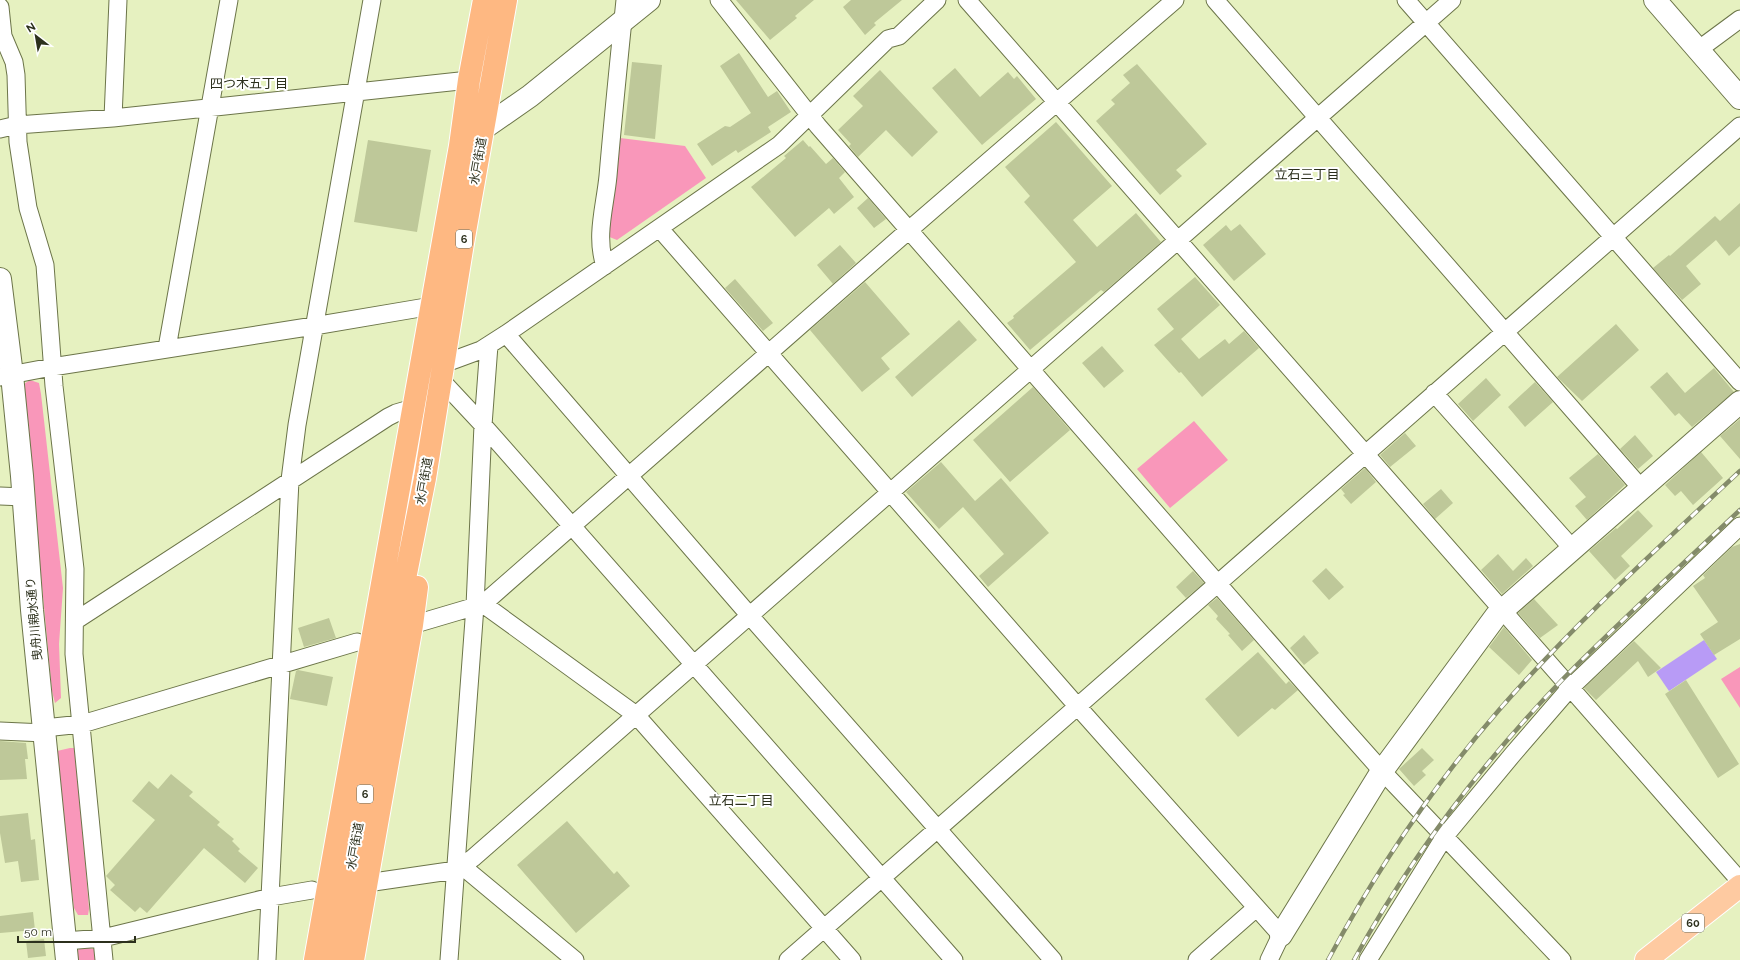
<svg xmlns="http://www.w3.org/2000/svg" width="1740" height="960" viewBox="0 0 1740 960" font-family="Raleway,'Noto Sans JP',sans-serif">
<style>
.green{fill:#f997ba}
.water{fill:#b89bf6}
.building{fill:#bec899}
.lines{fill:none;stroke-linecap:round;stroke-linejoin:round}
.minor-casing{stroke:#6c7549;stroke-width:19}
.tertiary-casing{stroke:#6c7549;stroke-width:24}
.primary-casing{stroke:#fff;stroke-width:24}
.trunk-casing{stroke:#fff;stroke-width:24}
.minor{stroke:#fff;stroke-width:17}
.tertiary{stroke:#fff;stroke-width:22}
.primary{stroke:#fecaa1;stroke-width:22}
.trunk{stroke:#feb882;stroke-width:22}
.rail-casing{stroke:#848b6a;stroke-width:4.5}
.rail{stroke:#fff;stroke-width:3;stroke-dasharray:9;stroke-linecap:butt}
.labels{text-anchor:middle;stroke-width:4;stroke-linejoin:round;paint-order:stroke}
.shield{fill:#fff;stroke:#6b6e61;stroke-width:1}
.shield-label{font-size:11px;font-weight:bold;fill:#2c301d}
.street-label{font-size:12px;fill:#2c301d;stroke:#fff}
.neighbourhood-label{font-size:13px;fill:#2c301d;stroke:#fff}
</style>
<rect width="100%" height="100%" fill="#e6f1c0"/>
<path class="green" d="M620 138 685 146 706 178 617 240 607 236Z
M30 380 39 383 41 394 63 588 59 644 61 698 55 703 52 691 24 396V384Z
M1194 421 1228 460 1170 508 1137 469Z
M1740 667V708L1721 679Z
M70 748H75L77 754 89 909 88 915H78L74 908 55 758 57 751Z
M82 947 94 949 97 960H78V950Z"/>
<path class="water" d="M1704 640 1717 659 1669 691 1656 672Z"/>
<path class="building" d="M736 0H814L795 16 797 18 770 40Z
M851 0H902L874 23 876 25 865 35 843 7Z
M739 53 768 97 777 91 791 112 768 127 771 132 738 153 736 150 712 166 697 144 725 126 730 127 751 113 720 66Z
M632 62 662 65 655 139 624 135Z
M1137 64 1207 144 1176 170 1182 176 1160 195 1096 121 1115 104 1111 100 1130 83 1123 75Z
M955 68 980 97 1008 72 1014 79 1017 76 1036 99 982 145 932 88Z
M880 70 938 132 912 157 886 130 858 157 849 146 851 144 838 130 863 106 853 96Z
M1056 122 1112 186 1073 220 1097 247 1136 213 1161 242 1104 292 1101 290 1030 350 1007 323 1014 318 1013 316 1076 262 1024 202 1030 196 1005 167Z
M368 140 431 150 417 232 354 222Z
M803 140 809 147 810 146 826 164 833 158 845 172 839 178 854 197 834 214 829 208 795 237 751 187 786 158 784 156Z
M868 198 886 219 874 228 857 208Z
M1740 203V246L1729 256 1716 240 1686 266 1701 284 1682 300 1653 268 1669 255 1670 256 1715 216 1720 221Z
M1240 224 1266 254 1234 281 1203 245 1226 225 1231 231Z
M840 245 856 263 833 284 817 265Z
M1195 277 1220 305 1181 339 1199 359 1225 339 1229 344 1244 331 1259 348 1202 397 1181 372 1179 373 1154 345 1174 329 1157 309Z
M735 279 773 323 763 331 725 288Z
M865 282 910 334 881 358 890 369 862 392 810 330Z
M959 320 977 340 912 397 895 377Z
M1616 324 1639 350 1582 401 1557 377Z
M1102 346 1124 371 1104 388 1082 363Z
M1714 368 1734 392 1692 427 1679 413 1675 416 1650 387 1667 372 1685 393Z
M1486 378 1501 395 1473 421 1458 404Z
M1535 382 1553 402 1525 427 1508 407Z
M1033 387 1070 430 1010 482 973 440Z
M1740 419V459L1720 436Z
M1405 433 1416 446 1390 467 1380 455Z
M1635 435 1653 456 1638 469 1620 449Z
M1701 452 1723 478 1693 505 1681 491 1675 496 1665 485Z
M1598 454 1625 485 1587 520 1575 506 1586 497 1569 478Z
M941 462 975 501 1001 478 1049 533 988 587 979 576 1004 554 963 507 939 529 906 492Z
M1365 468 1376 482 1351 504 1343 495 1345 494 1341 489Z
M1441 489 1453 503 1435 519 1423 504Z
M1638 510 1653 526 1621 556 1630 566 1615 580 1589 551 1616 528 1617 529Z
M1740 544V639L1714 655 1700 634 1718 622 1693 586 1705 578 1703 575 1732 547Z
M1498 554 1513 571 1526 558 1533 566 1502 594 1481 570Z
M1326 568 1344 587 1329 600 1312 581Z
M1193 571 1204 583 1186 598 1176 587Z
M1217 598 1254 640 1242 651 1228 635 1230 634 1216 619 1218 616 1208 605Z
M1534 599 1558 625 1540 638 1518 613Z
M329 618 336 638 304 647 298 628Z
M1504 627 1532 660 1519 675 1489 647Z
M1304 635 1319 653 1304 665 1290 648Z
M1634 641 1661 668 1648 677 1638 661 1596 700 1584 688Z
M1258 652 1286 684 1289 681 1298 690 1275 710 1272 708 1238 737 1205 699Z
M298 670 333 677 327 706 290 699 296 671Z
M1686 680 1739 764 1718 778 1665 694Z
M0 741 26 743 28 759H25L27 779 0 780Z
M1422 748 1434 760 1422 771 1426 775 1414 786 1399 769Z
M171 774 193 792 189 796 220 822 217 825 234 839 232 841 240 849 238 851 258 868 245 883 204 848 147 913 140 907 135 912 110 890 115 885 106 876 155 820 132 801 149 781 158 789Z
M28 813 31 840 35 839 39 880 21 882 18 861 5 863 0 833V816Z
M567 821 614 874 617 871 630 886 576 933 517 865Z
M33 912 35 930 0 933V916Z
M44 939 46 956 28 958 26 941Z"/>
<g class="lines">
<defs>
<path id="minor" d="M719 0 818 126 1342 726 1382 771 1562 960
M967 0 1740 881
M1215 0 1641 488
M1406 0 1740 382
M0 7 3 36 14 62 16 75 18 142 28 208 45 265 54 386 75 569 74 654 104 960
M1698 50 1740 19
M113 118 118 0
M0 129 17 125 113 118 469 80
M660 229 1078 707 1281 935 1269 960
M605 266C595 236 605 207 608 176 613 117 619 59 625 0
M506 334 750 616 1053 960
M167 348 229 0
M443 364 481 350 506 334 779 145 888 39 899 36 937 0
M0 377 52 367 314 326 432 306
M441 380 483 425 954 960
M1434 393 1572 548
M0 496 24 497
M483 604 636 715 852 960
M75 621 388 417 396 413 413 408
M412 625 483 604 909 230 1175 0
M44 728 82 724 357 642
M0 731 45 733
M462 866 575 960
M367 883 456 870 473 858 1452 0
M65 941 103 938 271 897 312 890
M267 960 290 480 297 425 372 0
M449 960 475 606 483 425 489 345
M788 960 1740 126
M1197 960 1256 908
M1368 960 1445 836 1513 754 1570 688 1740 526"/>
<path id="tertiary" d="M1655 0 1740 98
M484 128 530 96 649 0
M0 279 12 375 22 476 32 610 67 960
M1281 935 1382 771 1496 616 1740 402"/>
<path id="primary" d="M1646 960 1740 886"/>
<path id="trunk" d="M315 960 460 146 469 80 484 0
M334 960 395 629 425 478 463 243 506 0
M353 960 412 625 417 587"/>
</defs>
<use href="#minor" class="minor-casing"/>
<use href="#tertiary" class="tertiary-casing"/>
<use href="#primary" class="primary-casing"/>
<use href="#trunk" class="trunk-casing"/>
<use href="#minor" class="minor"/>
<use href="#tertiary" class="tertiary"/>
<use href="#primary" class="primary"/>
<use href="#trunk" class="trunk"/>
<defs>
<path id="rail" d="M1328 960C1376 871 1433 786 1499 710 1574 624 1658 548 1740 471
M1354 960C1410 858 1482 763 1563 679 1620 621 1681 566 1740 510"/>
</defs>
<use href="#rail" class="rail-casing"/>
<use href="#rail" class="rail"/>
</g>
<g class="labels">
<g class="shield">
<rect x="456" y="230" width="16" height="18" rx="3"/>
<rect x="357" y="785" width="16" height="18" rx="3"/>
<rect x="1682" y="914" width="22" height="18" rx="3"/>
</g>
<g class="shield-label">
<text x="464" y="243">6</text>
<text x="365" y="798">6</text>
<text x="1693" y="927">60</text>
</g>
<g class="street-label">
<text transform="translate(478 161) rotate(-80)" y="4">水戸街道</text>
<text transform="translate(424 481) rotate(-80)" y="4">水戸街道</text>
<text transform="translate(34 619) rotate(-95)" y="4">曳舟川親水通り</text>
<text transform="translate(355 846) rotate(-80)" y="4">水戸街道</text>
</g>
<g class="neighbourhood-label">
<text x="249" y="88">四つ木五丁目</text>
<text x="1307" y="179">立石三丁目</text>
<text x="741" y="805">立石二丁目</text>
</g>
</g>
<g transform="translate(36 36) rotate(329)" stroke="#ffffff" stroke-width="3" paint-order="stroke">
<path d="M0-3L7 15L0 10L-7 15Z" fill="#2c301d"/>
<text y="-6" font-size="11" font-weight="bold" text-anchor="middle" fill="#2c301d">N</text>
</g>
<path d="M18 936v6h117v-6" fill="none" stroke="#2c301d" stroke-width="2"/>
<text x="24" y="936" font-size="12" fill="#2c301d" stroke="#ffffff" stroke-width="3" paint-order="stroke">50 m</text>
</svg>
